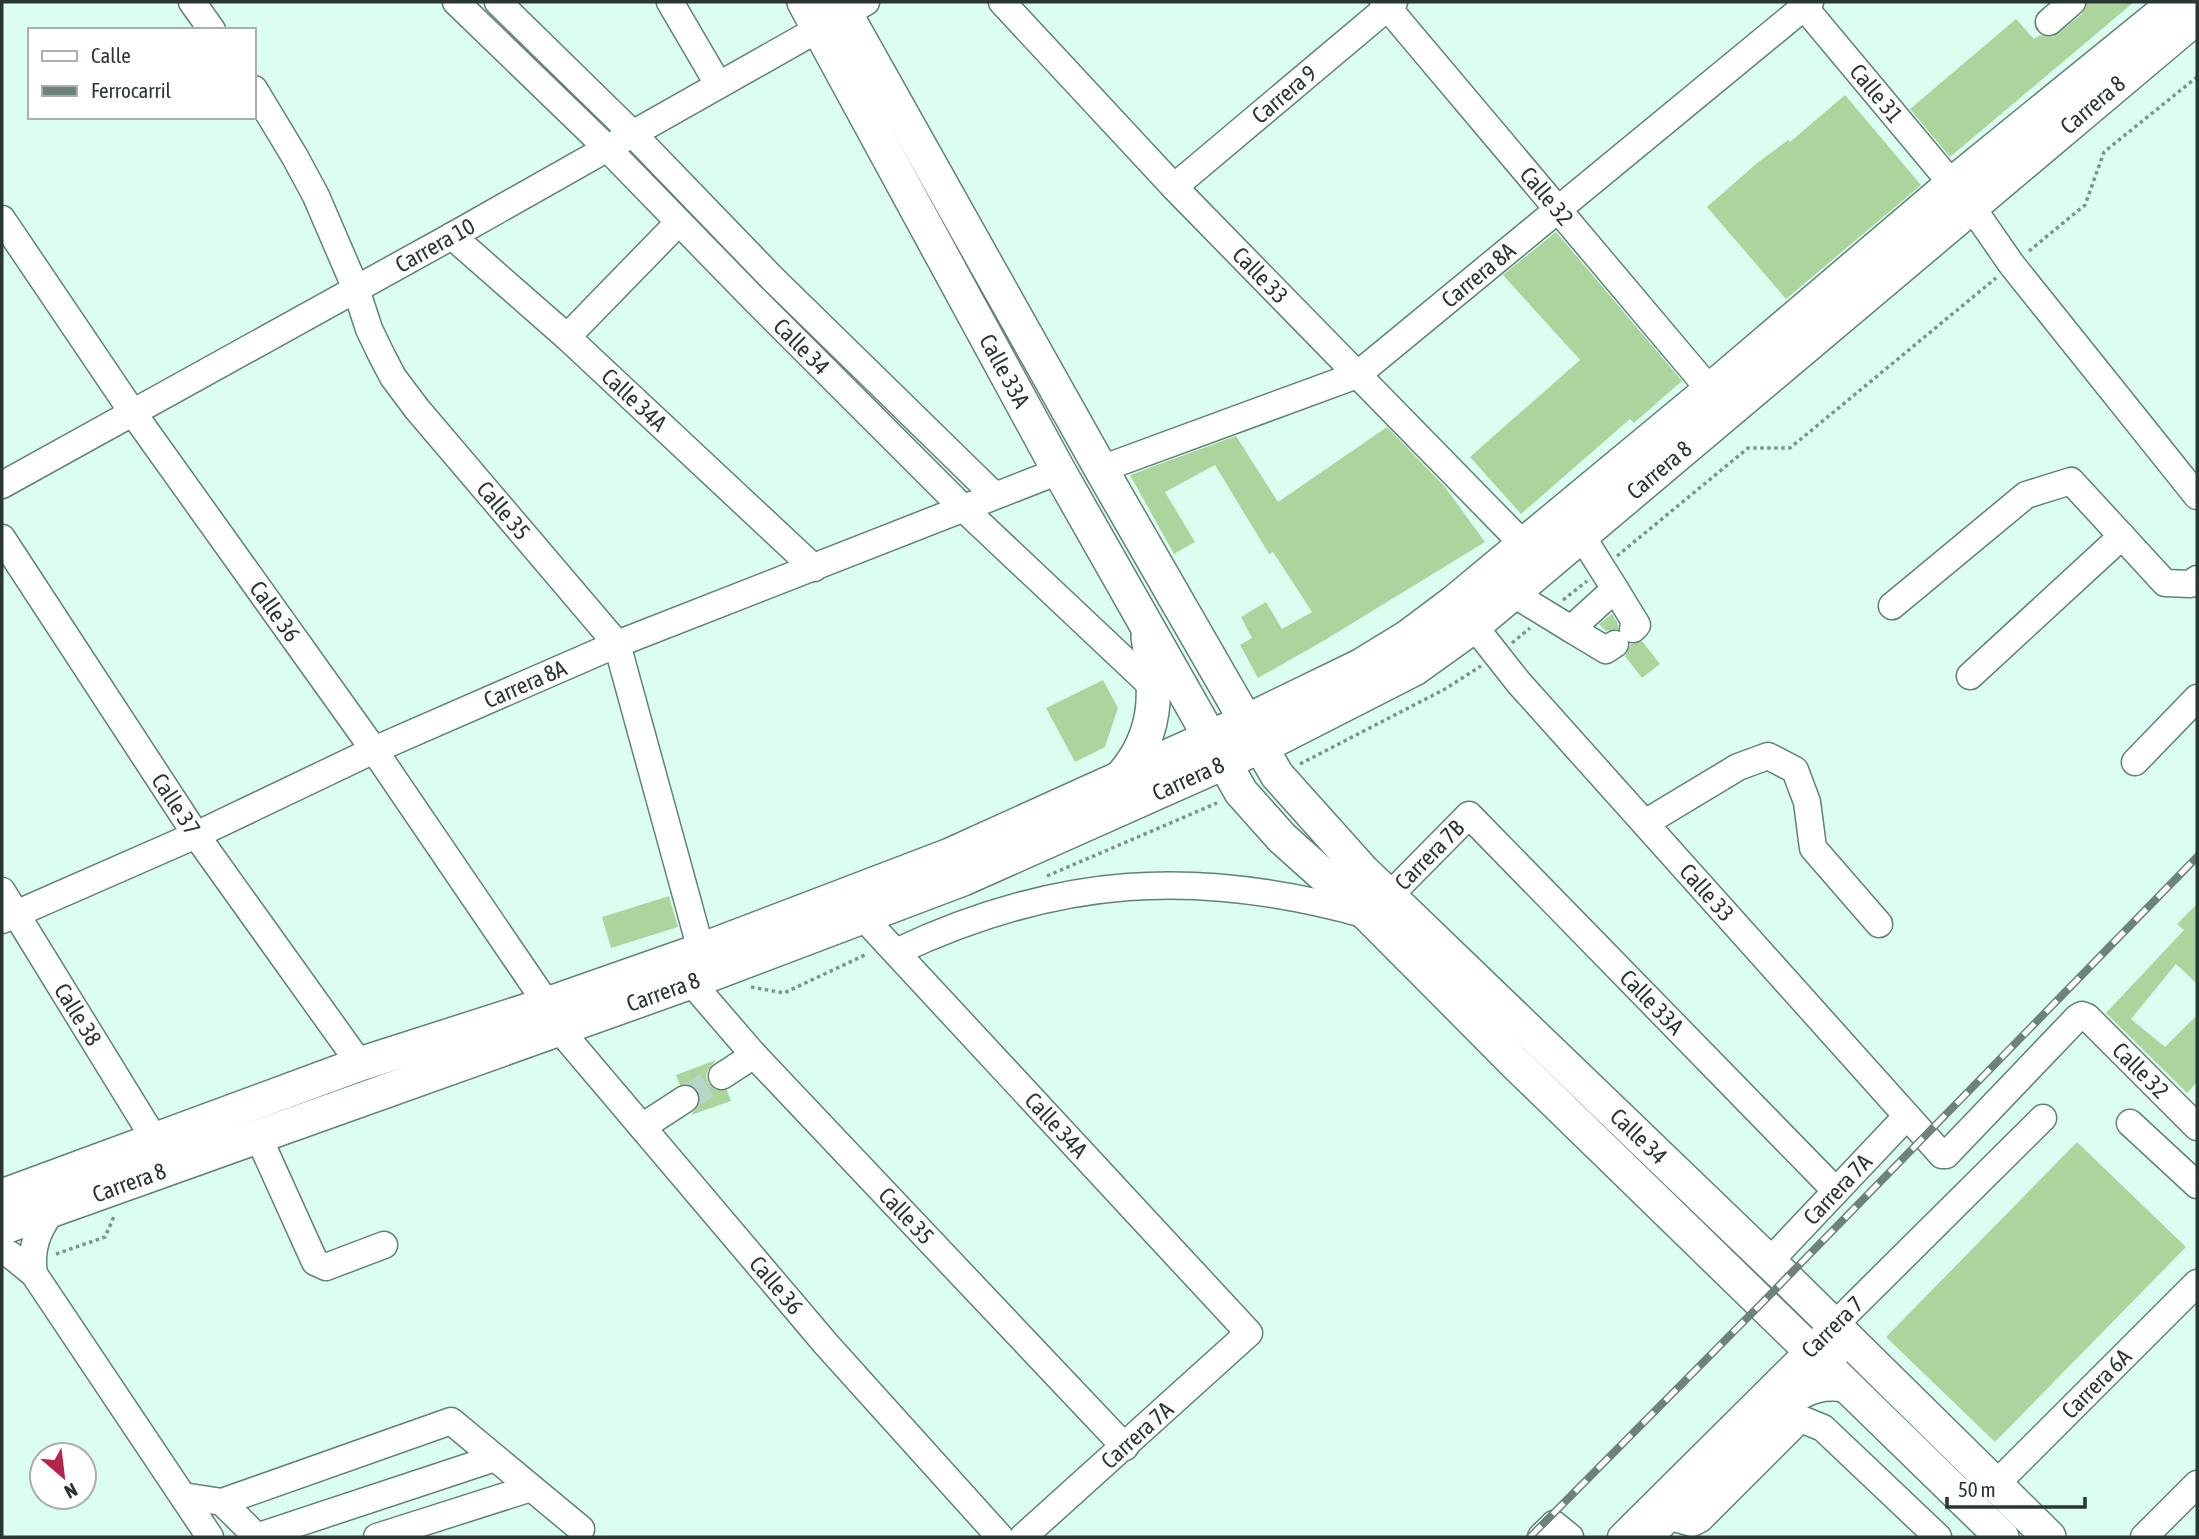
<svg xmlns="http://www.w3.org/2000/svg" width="2199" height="1539" viewBox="0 0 2199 1539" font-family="'Asap Condensed',sans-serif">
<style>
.building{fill:#acd59e}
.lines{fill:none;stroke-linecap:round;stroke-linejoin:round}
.minor-tunnel{stroke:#b7d6ca;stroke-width:26;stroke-dasharray:26 13;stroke-linecap:butt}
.minor-casing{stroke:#628175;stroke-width:29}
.major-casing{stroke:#628175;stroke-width:36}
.path{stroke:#7c948a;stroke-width:3.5;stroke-dasharray:3.5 3.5;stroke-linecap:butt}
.minor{stroke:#fff;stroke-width:26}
.major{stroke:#fff;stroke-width:33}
.rail-casing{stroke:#6d827a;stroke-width:8}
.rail{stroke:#fff;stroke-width:5;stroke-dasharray:16;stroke-linecap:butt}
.labels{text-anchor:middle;stroke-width:6;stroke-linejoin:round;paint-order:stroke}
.street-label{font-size:23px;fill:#293631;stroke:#fff}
</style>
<rect width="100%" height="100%" fill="#dbfef0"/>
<path class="building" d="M2087 2H2134L1950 157 1910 109 2016 19 2034 39 2040 35 2053 37 2082 14Z
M1845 95 1921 185 1786 299 1707 207 1756 164 1788 140 1790 142Z
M1556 232 1682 381 1634 423 1630 419 1521 514 1470 457 1580 360 1503 275Z
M1387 427 1445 487 1485 542 1325 640 1258 678 1240 645 1252 638 1241 617 1266 602 1282 629 1312 612 1273 552 1269 554 1215 465 1165 492 1195 542 1174 554 1130 475 1236 436 1278 502Z
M1612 614 1618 624V629L1606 631 1599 624Z
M1642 641 1660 664 1642 678 1625 656 1631 644Z
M1103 680 1118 708 1105 747 1075 762 1046 708Z
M669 896 678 927 611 948 602 917Z
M2197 904V984L2176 964 2131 1019 2165 1047 2197 1015V1082L2187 1093 2106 1013 2184 930 2177 924Z
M716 1060 708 1070 706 1076 709 1084 716 1090H727L731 1101 691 1115 699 1105 701 1099 698 1091 691 1085H680L676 1075Z
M2077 1142 2186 1247 1995 1442 1886 1337Z"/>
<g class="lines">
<path class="minor-tunnel" d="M685 1099 722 1076"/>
<defs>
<g id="minor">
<path d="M192 2 212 30"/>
<path id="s1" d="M456 2 606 147 751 296 962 507 1153 687"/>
<path d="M498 2 632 133 771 277 994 495"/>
<path d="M670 2 718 84"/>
<path id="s2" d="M1002 2 1174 187 1524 545"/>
<path id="s3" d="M1383 2 1710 390"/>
<path id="s4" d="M1800 2 1952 184"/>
<path d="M2049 22 2072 2"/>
<path id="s5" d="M254 89 295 157 316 196 356 289 369 329 382 356 393 377 417 409 617 644 701 950"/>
<path id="s6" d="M1174 187 1394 2"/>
<path d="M1971 206 2012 265 2197 496"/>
<path id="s7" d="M2 219 133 413 374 750 547 1004"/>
<path id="s8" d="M452 236 567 337 814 568"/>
<path d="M567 337 678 223"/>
<path id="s9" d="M1101 469 1357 375 1810 2"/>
<path id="s10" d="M2 485 452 236 866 2"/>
<path id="s11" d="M2 538 196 835 360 1064"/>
<path d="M1615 589 1637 625 1633 629"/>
<path d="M1512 593 1571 629 1615 589 1581 535"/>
<path d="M1892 606 2026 495 2071 481 2165 583 2191 584 2197 579"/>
<path id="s12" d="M1474 626 1519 683 1942 1155H1946L2077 1018 2082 1015 2087 1017 2197 1127"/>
<path d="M1571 629 1606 650 1615 644"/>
<path d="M1970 676 2122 536"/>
<path d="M2135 762 2197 698"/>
<path d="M1645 823 1738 767 1768 756 1795 770 1807 802 1813 848 1879 924"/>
<path id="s13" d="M2 891 155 1140"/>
<path id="s14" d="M1390 895 1469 815 1836 1191"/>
<path id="s15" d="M863 917 1249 1333 1023 1537"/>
<path id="s16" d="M2 920 196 835 374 750 617 644 1059 471"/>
<path d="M896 952C1057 876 1196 867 1367 915"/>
<path id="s17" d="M691 982 754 1055 1125 1447"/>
<path id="s18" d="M559 1029 826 1344 1000 1537"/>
<path d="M722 1076 754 1055"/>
<path d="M2130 1123 2197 1185"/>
<path d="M642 1127 685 1099"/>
<path d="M258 1136 315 1262 326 1267 384 1245"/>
<path d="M2 1250 12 1256 34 1274 210 1537"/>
<path id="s19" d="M1769 1262 1907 1116"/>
<path d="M34 1274C30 1249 37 1231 52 1211"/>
<path d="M1779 1410 1823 1428 1938 1537"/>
<path id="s20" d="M1996 1484 2197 1283"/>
<path d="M183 1496 222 1502 451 1421 581 1529"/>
<path d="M222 1502 257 1537"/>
<path d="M1671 1517 1692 1523 1700 1519 1800 1419"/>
<path d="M256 1537 495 1458"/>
<path d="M377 1537 531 1488"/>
<path d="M1541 1537 1554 1524 1570 1537"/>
<path id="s21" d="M1621 1537 2043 1118"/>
<path d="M1650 1537 1850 1340"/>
<path d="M2144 1537 2197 1484"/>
</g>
<g id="major">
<path id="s22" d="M804 2 1059 471 1241 792 1282 838 1368 915 1515 1063 2002 1537"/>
<path id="s23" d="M839 2 1101 469 1277 775 1363 871 1786 1278 2049 1537"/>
<path d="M1121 777C1159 734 1157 691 1148 637"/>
<path d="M2 1196 360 1064 547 1004 701 950 950 855 1259 715 1360 666 1409 636 1453 603 1710 390 1952 184 2176 2"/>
<path id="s24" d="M2 1228 691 982 963 879 1275 740 1414 669 1474 626 2197 17"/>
<path d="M1790 1399C1808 1386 1823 1382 1845 1385"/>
</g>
</defs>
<use href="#minor" class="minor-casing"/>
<use href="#major" class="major-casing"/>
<path class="path" d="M2029 251 2085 205 2104 152 2197 77
M1617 556 1748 448H1790L1996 278
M1563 600 1587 581
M1512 643 1530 628
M1300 764 1445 689 1481 666
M1047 876 1217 803
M751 987 784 993 867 954
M56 1254 105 1237 115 1214"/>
<use href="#minor" class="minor"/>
<use href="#major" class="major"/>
<defs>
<path id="rail" d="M1530 1537 1762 1303 2197 857"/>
</defs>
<use href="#rail" class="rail-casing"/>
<use href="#rail" class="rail"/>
</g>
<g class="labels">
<g class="street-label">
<text dy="8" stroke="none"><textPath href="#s4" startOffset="119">Calle 31</textPath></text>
<text dy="8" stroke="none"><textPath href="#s6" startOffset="144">Carrera 9</textPath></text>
<text dy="8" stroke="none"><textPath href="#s24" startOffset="2403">Carrera 8</textPath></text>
<text dy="8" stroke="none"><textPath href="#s3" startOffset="254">Calle 32</textPath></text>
<text dy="8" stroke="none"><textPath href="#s10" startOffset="495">Carrera 10</textPath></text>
<text dy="8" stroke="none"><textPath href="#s9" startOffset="430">Carrera 8A</textPath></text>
<text dy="8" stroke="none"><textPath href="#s2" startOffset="376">Calle 33</textPath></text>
<text dy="8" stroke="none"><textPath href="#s1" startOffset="488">Calle 34</textPath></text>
<text dy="8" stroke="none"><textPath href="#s22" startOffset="420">Calle 33A</textPath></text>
<text dy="8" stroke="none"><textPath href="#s8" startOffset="245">Calle 34A</textPath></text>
<text dy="8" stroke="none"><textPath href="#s24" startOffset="1836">Carrera 8</textPath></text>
<text dy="8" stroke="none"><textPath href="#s5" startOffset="494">Calle 35</textPath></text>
<text dy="8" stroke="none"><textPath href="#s7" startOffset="478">Calle 36</textPath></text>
<text dy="8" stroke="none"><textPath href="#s16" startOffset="574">Carrera 8A</textPath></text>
<text dy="8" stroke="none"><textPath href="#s24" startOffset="1269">Carrera 8</textPath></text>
<text dy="8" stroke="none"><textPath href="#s11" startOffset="318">Calle 37</textPath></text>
<text dy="8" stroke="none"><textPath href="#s14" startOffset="56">Carrera 7B</textPath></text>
<text dy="8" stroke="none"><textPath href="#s12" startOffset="354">Calle 33</textPath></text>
<text dy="8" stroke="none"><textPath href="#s24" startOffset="702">Carrera 8</textPath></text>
<text dy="8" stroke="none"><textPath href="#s14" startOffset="374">Calle 33A</textPath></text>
<text dy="8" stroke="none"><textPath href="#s13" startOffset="145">Calle 38</textPath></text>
<text dy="8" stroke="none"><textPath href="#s12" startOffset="987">Calle 32</textPath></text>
<text dy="8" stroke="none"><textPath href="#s15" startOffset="284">Calle 34A</textPath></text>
<text dy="8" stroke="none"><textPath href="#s23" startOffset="1400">Calle 34</textPath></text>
<text dy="8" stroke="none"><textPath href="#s24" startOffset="135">Carrera 8</textPath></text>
<text dy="8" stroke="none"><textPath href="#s19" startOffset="100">Carrera 7A</textPath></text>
<text dy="8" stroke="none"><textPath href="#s17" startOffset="318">Calle 35</textPath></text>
<text dy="8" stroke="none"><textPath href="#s18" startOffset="336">Calle 36</textPath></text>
<text dy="8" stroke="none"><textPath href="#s21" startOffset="298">Carrera 7</textPath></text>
<text dy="8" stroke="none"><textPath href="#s20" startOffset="142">Carrera 6A</textPath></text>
<text transform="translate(1137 1435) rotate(-42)" y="8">Carrera 7A</text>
</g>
</g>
<rect width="2199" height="1539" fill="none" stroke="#293631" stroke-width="7"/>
<rect x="28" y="28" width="228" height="91" fill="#ffffff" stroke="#a9afad" stroke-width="2"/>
<rect x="42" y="51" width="35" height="10" fill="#ffffff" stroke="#a9afad" stroke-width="2"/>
<text x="91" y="63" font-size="21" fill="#293631">Calle</text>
<rect x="42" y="86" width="35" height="10" fill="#6d827a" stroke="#a9afad" stroke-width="2"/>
<text x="91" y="98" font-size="21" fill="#293631">Ferrocarril</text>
<g transform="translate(63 1476) rotate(152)"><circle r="33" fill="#ffffff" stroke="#a9afad" stroke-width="2"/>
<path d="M0-5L12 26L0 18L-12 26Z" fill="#b62549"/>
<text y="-10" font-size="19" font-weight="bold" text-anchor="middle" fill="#293631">N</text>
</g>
<path d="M1947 1497v10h138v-10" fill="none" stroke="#293631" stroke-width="3.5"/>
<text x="1958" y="1497" font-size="21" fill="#293631" stroke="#ffffff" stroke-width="5" paint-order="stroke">50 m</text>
</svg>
